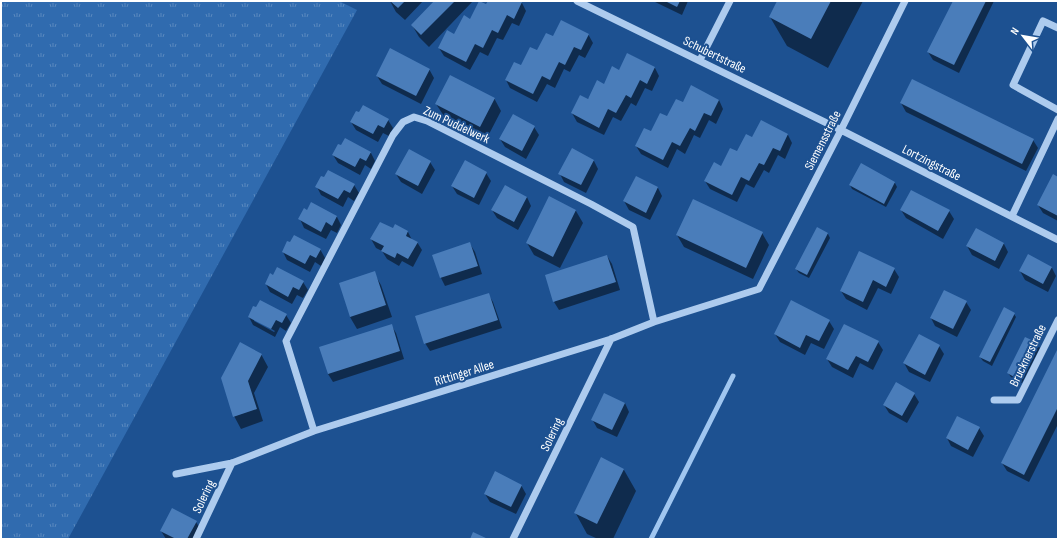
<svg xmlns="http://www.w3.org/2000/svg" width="1059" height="540" viewBox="0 0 1059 540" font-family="'Sofia Sans Condensed',sans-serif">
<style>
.grass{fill:url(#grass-tufts)}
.shadow{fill:#0007;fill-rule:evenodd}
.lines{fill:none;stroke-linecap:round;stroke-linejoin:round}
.stream{stroke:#a0c6f0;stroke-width:5}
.building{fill:#4a7dba}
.minor{stroke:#adcbee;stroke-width:7}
.labels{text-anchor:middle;stroke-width:4;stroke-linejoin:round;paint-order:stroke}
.street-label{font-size:13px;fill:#fff;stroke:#1d5191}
</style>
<defs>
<pattern id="grass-tufts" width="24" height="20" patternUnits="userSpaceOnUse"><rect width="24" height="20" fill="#306baf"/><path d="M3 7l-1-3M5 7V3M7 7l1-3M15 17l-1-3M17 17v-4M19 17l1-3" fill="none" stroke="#5989bf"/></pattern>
</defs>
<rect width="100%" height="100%" fill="#1d5191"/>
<path class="grass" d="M1 1H339L357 10 68 539H1Z"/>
<path class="shadow" d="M390 1H423L405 20 396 12Z
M436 1H473L429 47 419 37 412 25Z
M489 1H518L522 3 526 11 519 26 512 23 503 40 497 38 488 56 480 52 470 70 444 56 439 48 486 6Z
M653 1H688L682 15Z
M776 1H863L828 68 787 46 770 17 777 3Z
M954 1H994L959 73 933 60 928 52Z
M588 34 593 43 585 58 579 55 570 72 564 69 555 88 547 84 537 102 510 88 506 80 553 38Z
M628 54 655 68 659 76 652 91 645 88 636 106 631 103 621 121 613 117 604 135 577 122 572 113 619 71Z
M429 69 434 78 421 104 382 84 377 76Z
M494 98 501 111 487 138 444 116 436 104Z
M719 100 723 109 716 124 709 120 700 138 694 135 685 154 677 149 668 168 641 154 636 146 683 103Z
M901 103 1033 140 1038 148 1026 171 906 112Z
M388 120 393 128 389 136 383 133 378 142 356 130 351 122Z
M761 122 788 135 792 143 785 159 778 155 769 173 764 170 754 188 746 184 737 202 710 189 705 181 752 138Z
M534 127 539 135 526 159 505 147 500 139Z
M572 149 594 161 598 169 586 193 564 182 560 174Z
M371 153 375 161 371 169 365 165 360 175 338 163 333 155Z
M430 162 435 170 422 194 401 182 396 174Z
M486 173 491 181 479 205 457 194 452 186Z
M636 177 658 188 662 196 650 220 629 210 624 201Z
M1058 178V221L1043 213 1038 205Z
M895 183 897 187 886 207 852 189 850 185Z
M354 185 359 193 354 201 348 197 343 207 321 195 317 187Z
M527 197 531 206 518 230 497 218 492 210Z
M550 198 576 211 583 223 560 268 534 255 527 243Z
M311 204 337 217 341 225 337 233 331 230 326 239 304 228 300 219 307 211Z
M901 210 949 211 954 219 943 239 906 218Z
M817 229 828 234 830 238 809 278 799 273 796 269Z
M393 230 408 232 412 240 417 242 422 250 413 267 402 261 399 266 387 259 382 251 376 248 371 239Z
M976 230 1004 244 1008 252 999 269 972 255 967 246Z
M762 233 769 245 753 279 684 247 677 235Z
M291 244 320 249 325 258 321 266 315 262 310 272 287 260 283 252Z
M470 244 475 252 482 274 445 286 441 278 433 256Z
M607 256 612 264 620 290 559 310 554 302Z
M1029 256 1052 268 1056 276 1048 292 1025 280 1020 271Z
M894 269 899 277 891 294 878 288 867 310 846 299 841 291Z
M374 273 381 285 392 317 357 329 350 317Z
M303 282 308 290 303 298 297 295 292 304 270 292 266 284Z
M488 294 493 302 502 328 430 351 425 343Z
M966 302 971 310 957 337 935 326 931 318Z
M1014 314 1016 317 992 366 983 361 980 357Z
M286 315 291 323 286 331 280 327 275 337 253 325 249 317ZM254 319 275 331 274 332 254 321Z
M829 321 834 329 824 349 811 343 805 355 780 342 775 334Z
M391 325 396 333 404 359 333 382 328 374Z
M878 342 883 350 873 370 860 363 853 378 832 367 827 359Z
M1037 344 1040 348 1022 383 1011 377 1008 373Z
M939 346 944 354 930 382 909 372 904 363Z
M1058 351V424L1029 482 1007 471 1002 463Z
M261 354 268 367 254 393 263 421 241 429 234 416 222 379Z
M914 394 919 402 907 423 889 413 884 405Z
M625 403 629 412 617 437 597 428 592 419Z
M979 428 984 436 973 457 951 446 947 438Z
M601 459 624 470 636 491 613 539H598L587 534 575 512Z
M521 485 526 494 516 514 490 502 485 494Z
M196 522 201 530 196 539H166L161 531Z"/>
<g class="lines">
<path class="stream" d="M651 539 733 376"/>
</g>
<path class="building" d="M390 1H405L398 8Z
M434 1H455L421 35 411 25Z
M479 1 486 4 488 1H521L522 2 514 19 507 15 498 33 492 30 483 48 475 44 466 62 438 48 447 30 454 34 464 15 470 19Z
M665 1H680L677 7Z
M777 1H831L811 39 769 17Z
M953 1H986L954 65 927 52Z
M561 20 589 34 581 50 574 47 565 65 559 62 550 80 542 76 533 94 505 80 514 62 521 65 530 47 537 50 546 33 553 36Z
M390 48 430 69 416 96 376 76Z
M627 53 655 67 647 84 640 80 631 98 626 95 616 113 608 109 599 128 571 113 580 95 588 99 597 80 604 84 612 66 619 70Z
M450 75 495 98 480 127 435 104Z
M912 79 1034 139 1022 164 900 103Z
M691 85 719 100 711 116 704 113 695 131 690 128 680 146 672 142 663 160 635 146 644 128 651 131 660 113 667 116 676 99 683 102Z
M363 105 389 119 384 128 378 125 373 134 350 122 356 111 359 112Z
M513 114 535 126 522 151 499 139Z
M761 120 788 134 780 151 773 148 764 165 759 163 749 181 741 177 732 195 704 181 714 162 721 166 730 148 737 151 746 134 752 137Z
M345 138 371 152 366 161 360 158 355 167 332 155 338 144 341 145Z
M572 148 594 160 581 185 558 174Z
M409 149 431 161 418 186 395 174Z
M465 160 487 172 474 198 451 186Z
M861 163 895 182 884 204 849 185Z
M328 170 355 184 350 193 344 190 338 199 315 187 321 176 324 177Z
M1053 174 1058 177V216L1037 205Z
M636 176 658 187 646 213 623 201Z
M505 185 527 197 514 222 491 210Z
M911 190 950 210 938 231 900 210Z
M549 196 576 210 553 257 526 243Z
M693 199 763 232 746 268 676 235Z
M311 202 337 216 332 226 326 222 321 232 298 219 304 208 307 210Z
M380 222 393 228 395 224 408 231 406 236 418 242 408 259 397 253 395 258 381 251 384 246 370 239Z
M817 227 828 233 807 275 795 269Z
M976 228 1004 243 995 261 966 246Z
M294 235 321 249 316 258 310 255 305 264 282 252 287 241 290 242Z
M470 242 478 266 440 278 432 255Z
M859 251 895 268 886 287 873 280 863 302 840 291Z
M1028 254 1052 267 1043 284 1019 271Z
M607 255 616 282 553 302 545 275Z
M277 267 304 281 299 290 293 287 288 297 265 284 270 273 273 275Z
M375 271 386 305 350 317 339 283Z
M944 290 967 301 953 329 930 318Z
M489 293 498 320 424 344 415 316Z
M260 300 287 314 282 323 276 320 271 329 248 317 253 306 256 307Z
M791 300 830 320 819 341 806 335 800 348 774 334Z
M1004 307 1015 313 990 362 979 357Z
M392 324 400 351 328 374 319 347Z
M844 324 879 341 868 362 856 356 848 370 826 359Z
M919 334 940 345 925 375 903 363Z
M1025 337 1038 343 1020 380 1007 373Z
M240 342 262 354 248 381 257 409 233 417 221 378Z
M1058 348V407L1024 475 1001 463Z
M896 382 915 393 902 416 883 405Z
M604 393 625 403 612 430 591 420Z
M957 416 980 427 968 450 946 438Z
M601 457 624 469 597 524 574 513Z
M495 471 522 485 511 507 484 494Z
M172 508 197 521 187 539H176L160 531Z
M473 532 488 539H470Z"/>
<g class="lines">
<path class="minor" d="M577 1 841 130 1058 240
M1058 28 1043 21 1013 85 1058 110
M700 60 730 1
M1012 216 1058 119
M994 400H1018L1058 320
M314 431 286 341 393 135 403 122 414 117 427 121 591 204 633 227 654 322
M176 474 232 463 314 431 611 339 654 322 759 289 841 130 905 1
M196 539 232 463
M513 539 611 339"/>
</g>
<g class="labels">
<g class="street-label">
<text transform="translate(715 54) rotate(26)" y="5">Schubertstraße</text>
<text transform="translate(457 124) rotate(25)" y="5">Zum Puddelwerk</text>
<text transform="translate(822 140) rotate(-63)" y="5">Siemensstraße</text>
<text transform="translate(932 162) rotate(27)" y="5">Lortzingstraße</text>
<text transform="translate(1027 355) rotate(-64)" y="5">Brucknerstraße</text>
<text transform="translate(464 372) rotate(-17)" y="5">Rittinger Allee</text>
<text transform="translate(551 434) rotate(-64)" y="5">Solering</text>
<text transform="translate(203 496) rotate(-64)" y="5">Solering</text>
</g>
</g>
<rect width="1059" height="540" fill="none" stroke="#ffffff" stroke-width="4"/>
<g transform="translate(1023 36) rotate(301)" stroke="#1d5191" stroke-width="3" paint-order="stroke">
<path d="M0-3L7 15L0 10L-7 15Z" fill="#ffffff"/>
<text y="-6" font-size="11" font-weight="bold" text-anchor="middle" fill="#ffffff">N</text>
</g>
</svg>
